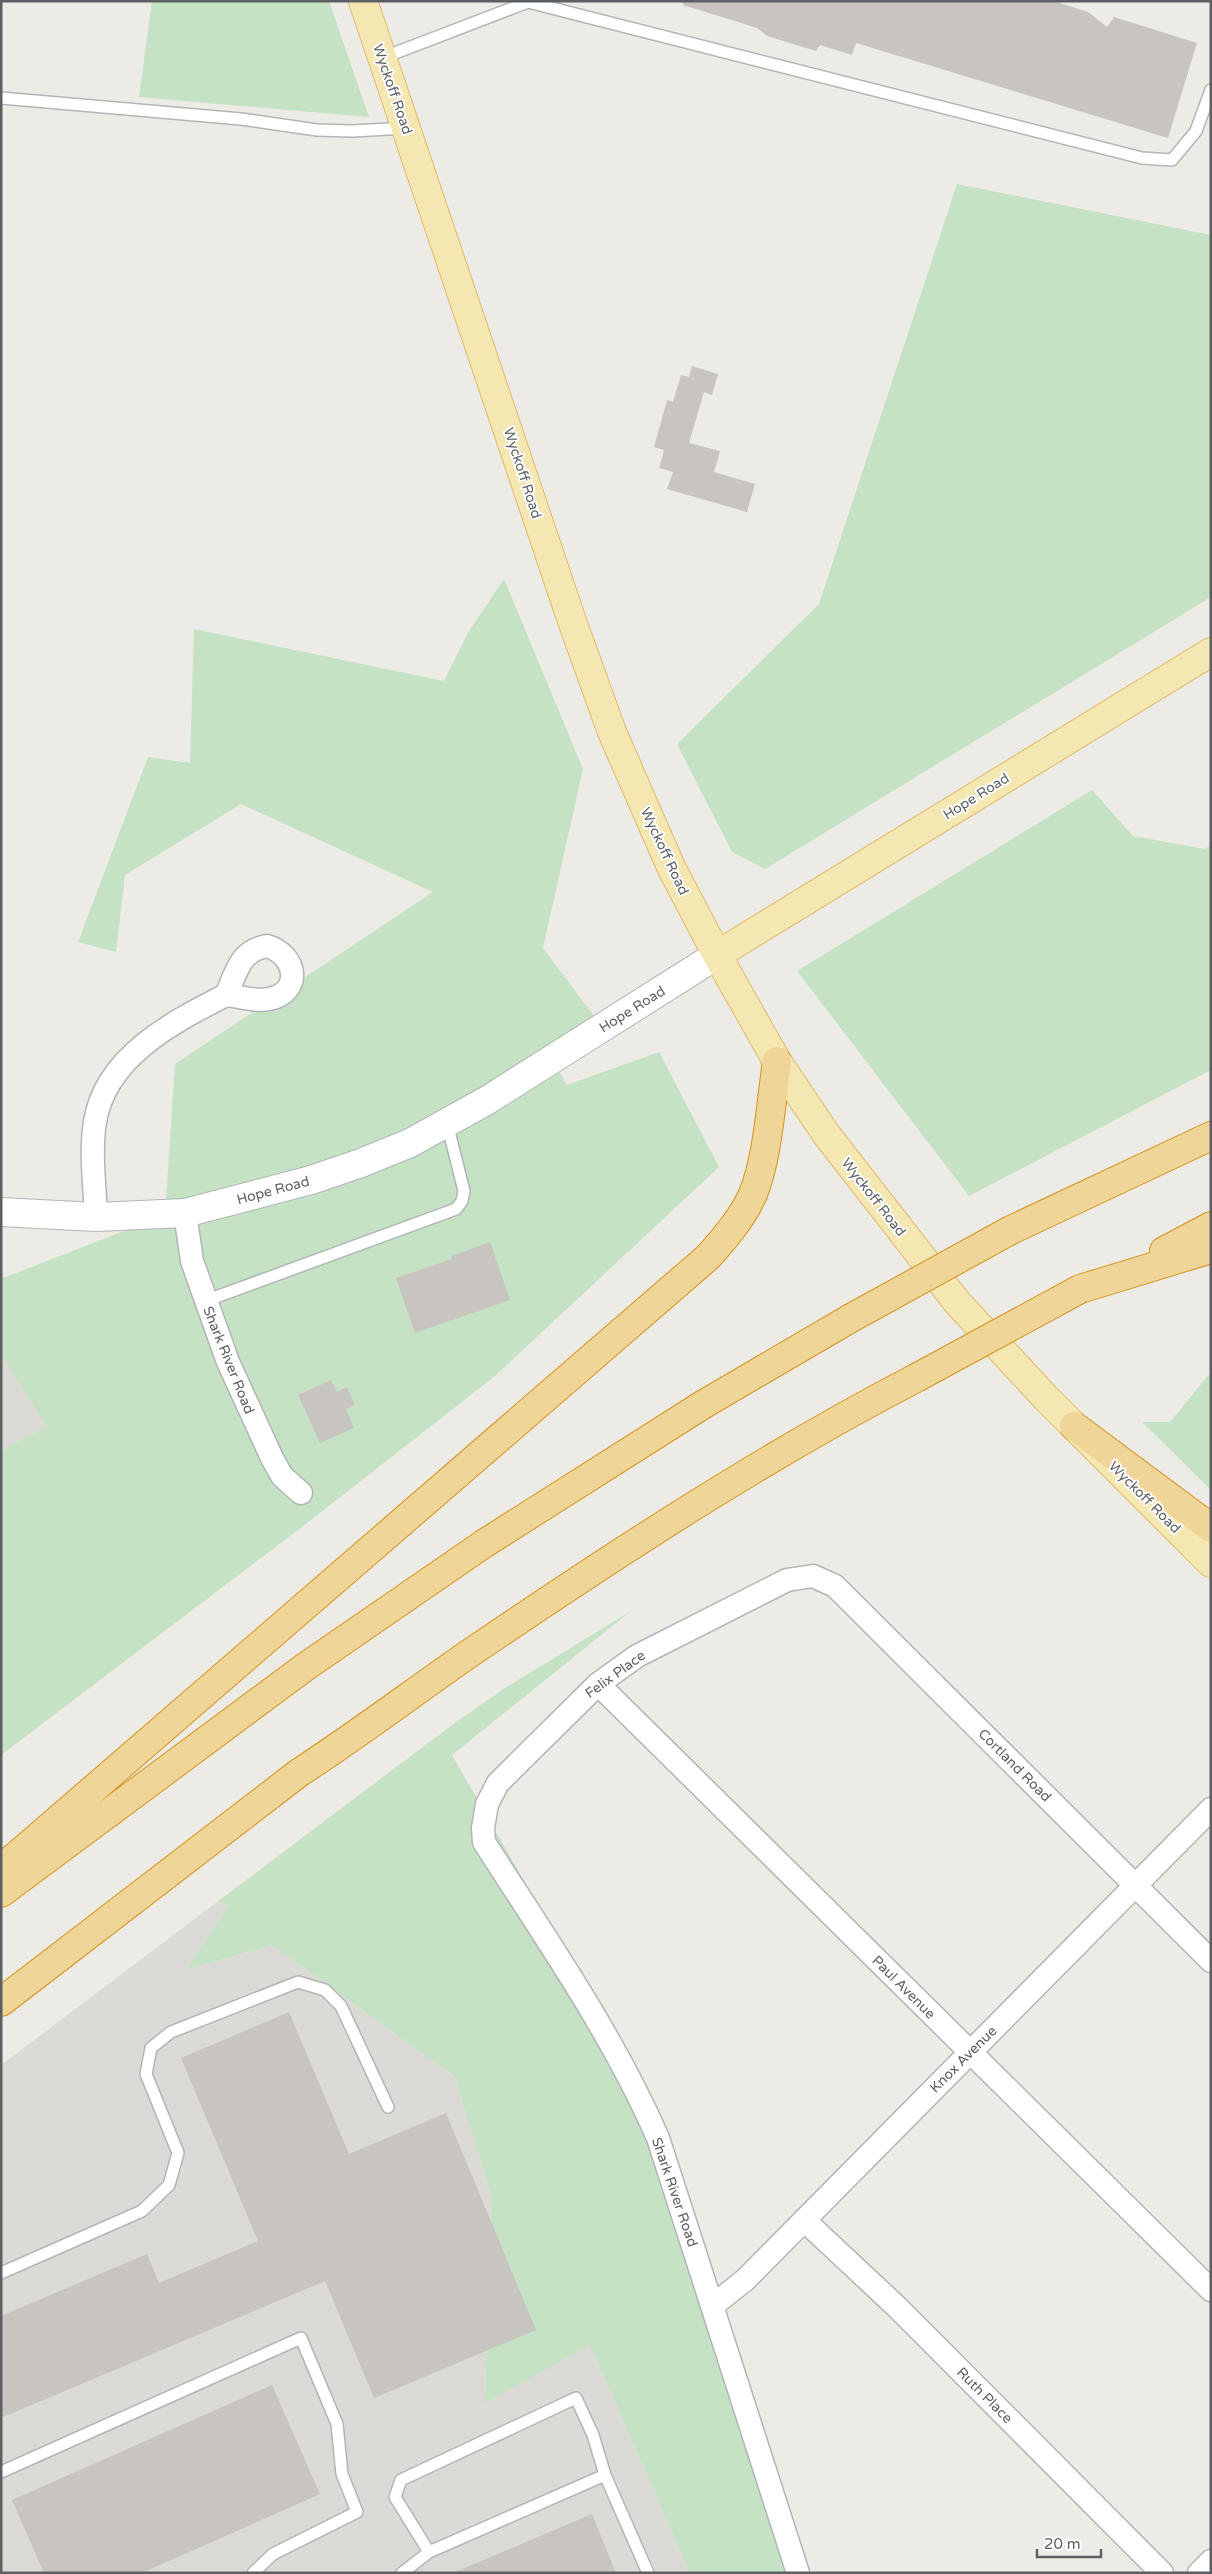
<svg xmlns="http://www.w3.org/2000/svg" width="1212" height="2574" viewBox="0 0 1212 2574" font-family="'Varela Round',sans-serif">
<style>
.industrial{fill:#dcdad7}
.green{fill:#c5e2c4}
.building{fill:#c8c5c1}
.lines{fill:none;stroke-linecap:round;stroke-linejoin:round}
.lane-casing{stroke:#b2b5b8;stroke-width:14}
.street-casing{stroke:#b2b5b8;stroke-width:25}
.secondary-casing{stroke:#b1b4b8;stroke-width:30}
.primary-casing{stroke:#e0b96a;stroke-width:30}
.highway-casing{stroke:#d6921b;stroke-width:30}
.lane{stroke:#fff;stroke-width:11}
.street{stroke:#fff;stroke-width:22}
.secondary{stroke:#fff;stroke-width:28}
.primary{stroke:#f5e7b1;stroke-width:28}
.highway{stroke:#f0d598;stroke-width:28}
.highway-bridge-casing{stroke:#d6921b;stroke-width:30;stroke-linecap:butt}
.highway-bridge{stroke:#f0d598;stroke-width:28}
.labels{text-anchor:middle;stroke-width:4;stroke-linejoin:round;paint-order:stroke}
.street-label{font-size:14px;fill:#5c6063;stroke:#fff}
</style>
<rect width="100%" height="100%" fill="#edebe5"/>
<path class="industrial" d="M1 1354 48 1427 1 1451Z
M217 1902 229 1905 187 1970 272 1945 455 2077 491 2195 485 2402 590 2345 690 2573H1V2065Z"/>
<path class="green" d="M152 1H329L369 117 139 97Z
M957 184 1211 235V597L765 869 732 852 677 744 819 604Z
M504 579 583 769 543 948 600 1024 552 1059 567 1085 659 1052 719 1167 495 1376 307 1523 1 1755V1451L47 1427 1 1354V1277H6L165 1215 175 1064 433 892 241 804 125 875 116 952 78 942 148 757 190 763 194 629 444 681 469 631Z
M1092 790 1133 836 1205 849 1211 845V1070L969 1196 797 971Z
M1211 1372V1490L1142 1422H1170Z
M631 1611 452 1755 623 2054 799 2573H690L590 2345 485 2403 491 2195 455 2077 272 1945 186 1970 229 1905 217 1902 452 1725 505 1688Z"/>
<path class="building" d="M683 1H1053L1088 12 1107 27 1114 17 1197 43 1168 138 856 43 852 55 820 45 816 51 767 36 757 28 683 5Z
M692 366 718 374 712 395 704 392 689 443 720 451 714 472 755 484 747 512 667 489 673 472 659 468 664 450 654 447 667 400 673 402 681 375 689 377Z
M490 1242 510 1300 415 1333 396 1278 452 1259 451 1256Z
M331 1380 337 1392 347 1387 355 1405 346 1409 354 1428 320 1443 298 1395Z
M289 2012 349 2154 446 2113 536 2330 374 2398 325 2281 1 2418V2316L147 2254 159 2283 258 2241 181 2058Z
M272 2385 320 2494 142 2573H44L12 2500Z
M592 2514 616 2573H453Z"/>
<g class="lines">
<defs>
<path id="lane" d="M382 58 528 2 1142 158 1172 160 1196 131 1211 90
M1 98 241 119 317 130 353 131 406 128
M205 1301 456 1209 462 1201 464 1191 447 1123
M1 2273 142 2211 169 2185 178 2153 146 2074 151 2048 171 2032 298 1982 325 1990 341 2006 388 2107
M1 2472 301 2338 337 2424 342 2474 357 2512 273 2554 253 2573
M429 2552 395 2497 401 2480 576 2398 593 2435 605 2475
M402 2573 429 2552 605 2475 648 2573"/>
<path id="street" d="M267 946C297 955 303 992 269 999 256 1002 239 996 226 995 237 972 239 951 267 946Z
M185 1213 192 1261 228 1362 272 1458 282 1476 301 1493
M96 1217C95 1187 90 1153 95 1122 105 1057 173 1022 226 995
M598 1684 1211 2290
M804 2220 898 2308 1162 2573
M712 2306 745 2280 1211 1809
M798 2573 658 2138C612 2033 546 1939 484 1842L483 1828 487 1804 498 1783 598 1684 637 1656 787 1580 813 1576 835 1586 1211 1961
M1199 2573 1211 2561"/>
<path id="secondary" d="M1 1212 96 1217 185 1213 311 1180 361 1163 410 1143 486 1101 717 955"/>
<path id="primary" d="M363 1 572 621 612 732 671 867 717 955 777 1061 826 1134 956 1301 1046 1398 1211 1563
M717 955 1211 652"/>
<path id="highway" d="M1011 1230 1211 1136
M1164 1251 1211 1226
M1080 1289 1211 1249
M1074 1426 1211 1528
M1 1869 708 1257C725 1238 743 1217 753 1194 768 1157 771 1102 777 1061
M1 1893 305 1667 485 1543 704 1404 851 1318
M1 2002 300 1772C359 1734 415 1691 473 1651 616 1554 762 1458 916 1378"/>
</defs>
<use href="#lane" class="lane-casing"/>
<use href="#street" class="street-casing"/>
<use href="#secondary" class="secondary-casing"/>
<use href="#primary" class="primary-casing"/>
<use href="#highway" class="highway-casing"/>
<use href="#lane" class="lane"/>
<use href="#street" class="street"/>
<use href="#secondary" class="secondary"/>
<use href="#primary" class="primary"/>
<use href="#highway" class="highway"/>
<defs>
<path id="highway-bridge" d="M851 1318 1011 1230
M916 1378 1080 1289"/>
</defs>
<use href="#highway-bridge" class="highway-bridge-casing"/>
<use href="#highway-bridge" class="highway-bridge"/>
</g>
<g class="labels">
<g class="street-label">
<text transform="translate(393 89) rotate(71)" y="5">Wyckoff Road</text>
<text transform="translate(523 473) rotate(72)" y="5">Wyckoff Road</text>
<text transform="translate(976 796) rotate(-32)" y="5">Hope Road</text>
<text transform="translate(665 851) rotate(65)" y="5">Wyckoff Road</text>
<text transform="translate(632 1009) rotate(-32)" y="5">Hope Road</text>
<text transform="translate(273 1190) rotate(-15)" y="5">Hope Road</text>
<text transform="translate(874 1197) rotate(52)" y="5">Wyckoff Road</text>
<text transform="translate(229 1360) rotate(68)" y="5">Shark River Road</text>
<text transform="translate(1145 1497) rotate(45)" y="5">Wyckoff Road</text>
<text transform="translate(615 1674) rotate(-36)" y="5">Felix Place</text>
<text transform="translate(1015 1765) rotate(45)" y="5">Cortland Road</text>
<text transform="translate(904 1987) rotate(45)" y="5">Paul Avenue</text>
<text transform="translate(963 2059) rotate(-45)" y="5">Knox Avenue</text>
<text transform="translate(675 2192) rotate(71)" y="5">Shark River Road</text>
<text transform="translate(985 2395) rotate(45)" y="5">Ruth Place</text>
</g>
</g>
<rect width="1212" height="2574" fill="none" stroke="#5c6063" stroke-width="5"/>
<path d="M1037 2549v8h64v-8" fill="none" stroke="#5c6063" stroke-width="2.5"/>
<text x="1044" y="2549" font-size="15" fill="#5c6063" stroke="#ffffff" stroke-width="4" paint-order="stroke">20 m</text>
</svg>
